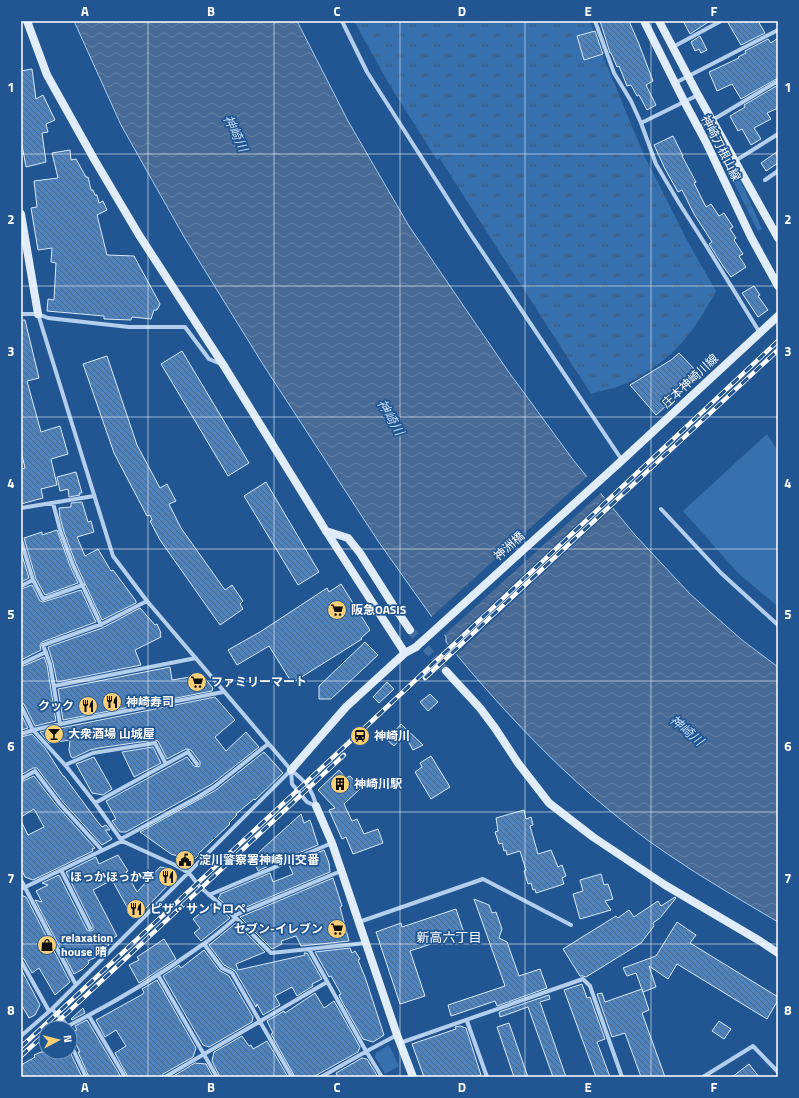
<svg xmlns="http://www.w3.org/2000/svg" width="799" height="1098" viewBox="0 0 799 1098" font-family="'Titillium Web','Noto Sans JP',sans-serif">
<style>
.grass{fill:url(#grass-tufts)}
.park{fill:#3670af}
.water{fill:url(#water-waves);stroke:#a8caee}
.pier{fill:#225692}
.building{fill:url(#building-back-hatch);stroke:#d9e9f9}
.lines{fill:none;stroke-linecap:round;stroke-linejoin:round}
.secondary-tunnel{stroke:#436fa2;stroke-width:8;stroke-dasharray:8 4;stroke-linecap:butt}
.street{stroke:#b4cfed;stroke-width:4}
.secondary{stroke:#e0ecfa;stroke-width:8}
.rail-casing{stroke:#fff;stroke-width:4.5}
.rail{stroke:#225692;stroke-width:3;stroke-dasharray:9;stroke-linecap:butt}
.secondary-bridge{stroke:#e0ecfa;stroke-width:8}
.grid{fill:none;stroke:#fff;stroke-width:1;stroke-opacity:0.55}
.labels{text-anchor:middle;stroke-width:3.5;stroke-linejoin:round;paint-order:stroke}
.street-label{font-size:12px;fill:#fff;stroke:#225692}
.poi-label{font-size:12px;font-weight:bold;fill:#fff;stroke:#225692;text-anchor:start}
.water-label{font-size:13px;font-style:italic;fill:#c0d9f4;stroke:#225692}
.neighbourhood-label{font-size:13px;fill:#fff;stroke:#225692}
.neatline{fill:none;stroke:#fff;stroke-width:1.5}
.grid-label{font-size:13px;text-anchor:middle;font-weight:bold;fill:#fff}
</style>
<defs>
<pattern id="grass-tufts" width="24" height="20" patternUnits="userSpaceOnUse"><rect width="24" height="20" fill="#3670af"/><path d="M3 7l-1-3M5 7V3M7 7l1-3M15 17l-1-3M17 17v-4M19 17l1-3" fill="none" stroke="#435a74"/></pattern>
<pattern id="water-waves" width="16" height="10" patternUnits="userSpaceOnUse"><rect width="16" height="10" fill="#476b96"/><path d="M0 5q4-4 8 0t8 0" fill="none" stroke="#6381a6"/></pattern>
<pattern id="building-back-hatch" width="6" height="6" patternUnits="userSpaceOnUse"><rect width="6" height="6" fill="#4f81ba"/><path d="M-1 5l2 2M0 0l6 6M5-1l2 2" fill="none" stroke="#4e6988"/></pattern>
</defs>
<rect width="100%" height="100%" fill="#225692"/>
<path class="grass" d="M354 21H590L602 54 644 155 689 244 716 291C697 326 680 352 645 373 640 376 635 380 629 382 617 388 603 390 591 394L440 159 444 156 437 160 389 84Z
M716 141 743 186 762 229 758 231 715 145V143Z"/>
<path class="park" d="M767 434 778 451V607L737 572 683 511Z
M389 1045 399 1066 385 1074 375 1057 376 1053Z"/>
<path class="water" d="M74 21H297L348 121 409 226 508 371 574 461 635 535 691 595 742 640 778 667V922C741 900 704 879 669 855 584 798 511 721 446 642V637L378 541 264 366 183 235 121 125Z"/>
<path class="pier" d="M588 476 602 492 443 636 430 618Z
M606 497 614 507 455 656 447 646Z"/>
<path class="building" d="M600 21H629L639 44 653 81 646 85 656 105 647 110 639 95 637 96 631 85 627 86 619 66 617 67 611 53H610Z
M683 21H710L690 34Z
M727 21H758L765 33 741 45Z
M595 31 603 54 584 60 577 36Z
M700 36 707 50 701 53 699 49 695 51 691 42Z
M778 38V78L741 99 732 84 717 91 709 72 739 58 738 57 746 53 745 51 768 39 771 43Z
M32 69 36 99 43 95 55 120 46 124 48 132 42 133 46 162 26 167 21 139V71Z
M778 85V108L767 113 771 119 754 128 761 139 751 145 742 129 738 131 730 116 745 107 744 105Z
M673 136 683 156H682L696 182 694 183 706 207 711 204 719 216 724 213 733 227 730 229 736 238 734 240 743 254 739 256 746 267 731 277 723 266 709 244 712 242 694 214 682 190 678 192 665 169 654 145Z
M70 150 71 160 76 159 86 177H88L91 190H93L95 195H97L99 203 103 201 107 210 97 215 107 255 134 256 160 304 157 310H154L151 319 132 317 131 320 104 319V316L47 311 48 299 54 300 56 263 51 262 52 248 38 250 31 208 37 207 34 181 58 178 52 153Z
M778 151V163L766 171 761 163Z
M754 286 760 295 758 296 768 310 758 317 742 293Z
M21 320H25L39 378 27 381 41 432 60 426 68 454 51 459 57 485 41 489 43 498 21 504V469L25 468 21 451Z
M182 351 249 463 228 476 161 364Z
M679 353 700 375 656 415 630 385 671 360Z
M107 356 137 445 160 488 167 484 176 501 169 504 181 528 225 590 232 585 243 601 240 604 243 609 220 625 160 540 150 521 152 520 150 515 147 516 114 453 83 364Z
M76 472 82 493H79L80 495 69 497 68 489 60 491 57 477Z
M266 482 319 572 298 585 244 496Z
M82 502 88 522 91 521 94 532 77 537 85 556 98 549 111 571 113 570 136 601V603L102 620 76 564 64 532 60 517 59 508 71 507V503Z
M57 530 70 566 78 583 45 595 36 579 24 538 42 532V535Z
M21 552 29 578 21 582Z
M341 584 370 630 361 638 362 639 292 683 269 646 237 665 228 650 260 632 327 588 329 592Z
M32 585 40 601 43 602 81 590 96 622 42 642 40 645 41 650 21 660V589Z
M140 608 155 625 157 624 161 633H160L161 637 135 650 141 665 57 682 53 663 48 647 102 628Z
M365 642 378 655 331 699H319V686Z
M44 657 47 665 56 721 35 726 24 704 21 703V667Z
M170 667 172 680 202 675 213 688 212 691 63 720 58 689Z
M387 682 394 689 379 703 373 697Z
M430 694 438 702 428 711 420 702Z
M215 697 235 720 215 737 226 751 246 732 259 747 212 784 126 832H120L112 821 116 819 106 801 187 757 194 766 199 767 200 765V762L191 750 186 749 167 759 158 741 154 740 99 748 90 750 73 758 71 757 69 750 70 740 49 743 40 732Z
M21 714 28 728 21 730Z
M401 724 404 727 423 745 413 750 404 734 394 746 387 740Z
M32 734 45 748 63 776H64L97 821 102 827 106 825 110 830H105L112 839 102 845 63 802 37 768H33L21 775V737Z
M153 747 161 763 134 777 122 752Z
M264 752 283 773 255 800 254 799 236 814 237 815 229 823 230 824 198 854 199 855 193 861 171 854 140 832 216 790Z
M431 756 450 787 431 799 415 772 422 767 420 763Z
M94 757 112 789 103 795 92 793 76 764Z
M339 770 346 778 350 776 361 788 344 804 352 821 357 819 364 834 378 829 383 843 353 854 346 837 342 839 329 810 335 808 318 790Z
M34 776 57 806 95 848 92 849 93 851 33 880 25 877 21 869V821L28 835 44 827 34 809 21 817V782Z
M524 810 526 819 531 817 533 825 530 826 538 854 551 850 558 867 562 865 566 876 562 878 564 884 536 893 535 889 533 890 531 883 528 884 524 871 526 870 520 851 507 855 506 850 504 851 502 843 499 844 495 832 498 831 496 818Z
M301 814 304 823 310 820 318 845 286 858 285 855 266 863 268 866 258 871 254 861 259 859V852Z
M324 850 329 863 330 872 234 912 218 898 220 896V894L270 873 273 882 293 874 289 865Z
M118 855 128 871 126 872 137 892 160 867 167 868 175 878 145 909 133 918 112 880 93 890 117 936 107 941 109 945 99 950 100 952 96 957 88 961 89 963 83 969 74 974 35 900 42 902 36 891 48 885 42 883 59 875 87 930 91 931 93 930V926L66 872 96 857 99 864Z
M601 874 604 885 608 884 613 899 605 901 611 910 580 919 573 894 583 891 580 880Z
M333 878 342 906 340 907 349 941 301 946 296 936 281 941 282 944 272 949 240 917Z
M21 895 26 897 70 982 55 995 39 968 32 973 24 959 21 958Z
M675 897 676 898 660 918 653 923 654 926 641 943 586 977 583 976H580L563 949 616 916 618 918 629 910 634 917 658 901 661 906Z
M474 899 489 905 492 913 496 912 502 929 499 938 507 942 519 976 540 969 547 988 497 1006 495 1001 451 1016 448 1005 505 986Z
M213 903 230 918 201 941 194 933 200 928 193 919Z
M456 909 464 933 410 951 425 996 400 1004 376 932 401 923 402 927Z
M677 922 696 935 690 943 778 997V1000L767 1019 677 964 668 979 649 966 656 987 643 992 636 973 627 976 623 968 656 956Z
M236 923 265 952 236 964 238 970 305 955 304 953H307L322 979 312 984 313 986 297 996 292 987 275 996 280 1005 263 1015 257 1004 256 1007 235 971 224 965 209 945Z
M164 939 176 959 139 983 129 965 139 960 137 957Z
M350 948 352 953 355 951 360 959 358 960 365 977 384 1035 373 1042 363 1039 340 998 339 995 341 994 331 976 329 977 315 952Z
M204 950 219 970 229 976 253 1017 252 1022 209 1047 203 1045 163 976 179 965 181 968Z
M21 969 40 1005 35 1015 29 1018 21 1004Z
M157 980 196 1048 193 1057 163 1074 162 1077H128L115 1053 126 1046 116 1030 105 1037 96 1020 143 994 144 992 142 989Z
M582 984 587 998 590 997 605 1039 597 1042 610 1077H596L564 990Z
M642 989 649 1010 642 1013 665 1077H641L625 1033 612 1037 597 994 602 993 605 1002Z
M315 993 324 1008 334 1001 360 1047 358 1052 313 1077H295L271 1034 273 1033 267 1021 284 1011 285 1013Z
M549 995 550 999 540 1002 566 1077H553L528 1007 500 1017 499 1012Z
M83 1008 85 1013 72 1020 71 1019Z
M87 1020 121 1077H89L78 1052H80L71 1035 75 1034 74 1031 77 1030 75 1026Z
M719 1021 731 1029 724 1039 712 1031Z
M509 1023 528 1077H514L497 1027Z
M460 1026 466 1028 481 1075 475 1077H424L412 1044 456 1029 455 1027Z
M242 1036 249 1046 251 1045 253 1049 267 1041 288 1077H220L212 1061 214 1052Z
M41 1052H70L82 1077H21V1065L35 1057 34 1055Z
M362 1058 367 1059 378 1077H338L336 1073Z
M195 1063 206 1064 213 1077H172Z
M749 1064 759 1077H732Z"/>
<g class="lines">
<path class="secondary-tunnel" d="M410 630 446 671"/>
<path class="street" d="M342 21 367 72 469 232 622 460
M595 21 614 73 631 101 641 123
M673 47 721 21
M675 83 778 30
M698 95 641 123 656 164 679 203 707 247 760 333
M699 128 778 81
M735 161 778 134
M765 180 778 171
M21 314H38L48 318 129 327H185L209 359 221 364
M38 314 113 556 147 601 291 770C304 780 313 790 316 806
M53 503 61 533 73 565 101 625
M21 508 94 496
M661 509 721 573 778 625
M21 540 33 580 21 586
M33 580 43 599 83 585
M21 664 46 652
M54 686 196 658
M21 706 33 730 66 766 95 803 122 841 175 865 189 873 199 886 236 918 271 953 366 943
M60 724 50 664 43 645 102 624 147 601
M21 734 33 730 84 719 223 692
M65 765 93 753 155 743 166 764
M291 770 292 784 307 802 316 806
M21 779 35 771 60 804 102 850
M95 803 188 752 197 764
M121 839 198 797 214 787 268 744
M61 870 90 928
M21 880 76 985
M21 889 122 841
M209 895 332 843
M233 916 341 871
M359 922 483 879 571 925
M204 944 222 968 232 973 292 1077
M309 949 366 1051 382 1077
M21 961 49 1011
M158 975 217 1077
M52 1009 68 1026
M89 1016 125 1077
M467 1021 487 1077
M67 1028 68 1026C114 1003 160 975 202 945 214 937 225 927 236 918
M21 1036 52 1009 291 770
M70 1043 86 1077
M400 1043 583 979 590 986 622 1077
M165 1077 327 982
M321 1077 367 1051 397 1035
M703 1077 753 1046 778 1072"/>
<path class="secondary" d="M27 21 47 75 94 159 139 235 224 366 326 531 405 653
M644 21 684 101 706 142 751 237 778 286
M659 21 698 95 778 238
M21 214 38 314
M618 464 778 316
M326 531 348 538 360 553 393 605 410 630
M446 671 480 708 495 728 518 763 549 803 593 837 665 885 760 941 778 953
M291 770 346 707 405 653 416 647
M316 806 332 843 397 1035 413 1077"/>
<defs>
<path id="rail" d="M425 678 778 350
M51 1028 344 755
M21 1047 358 734 778 341
M21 1056 46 1033"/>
</defs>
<use href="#rail" class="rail-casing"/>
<use href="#rail" class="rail"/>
<path class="secondary-bridge" d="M416 647 618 464"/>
</g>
<path class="grid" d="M148 21V1077M274 21V1077M400 21V1077M525 21V1077M651 21V1077M21 154H778M21 286H778M21 417H778M21 549H778M21 681H778M21 812H778M21 944H778"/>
<defs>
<symbol id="supermarket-disc" viewBox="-11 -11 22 22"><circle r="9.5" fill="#f9cf76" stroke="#225692"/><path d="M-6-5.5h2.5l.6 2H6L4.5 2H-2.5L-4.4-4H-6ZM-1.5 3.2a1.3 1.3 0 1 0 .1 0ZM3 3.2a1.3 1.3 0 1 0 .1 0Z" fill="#111"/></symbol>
<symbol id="restaurant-disc" viewBox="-11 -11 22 22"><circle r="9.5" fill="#f9cf76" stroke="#225692"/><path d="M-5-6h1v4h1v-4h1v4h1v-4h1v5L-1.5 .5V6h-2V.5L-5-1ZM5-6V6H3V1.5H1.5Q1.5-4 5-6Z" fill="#111"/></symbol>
<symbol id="bar-disc" viewBox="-11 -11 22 22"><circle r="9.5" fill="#f9cf76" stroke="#225692"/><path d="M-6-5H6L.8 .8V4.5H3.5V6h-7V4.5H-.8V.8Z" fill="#111"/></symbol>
<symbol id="station-disc" viewBox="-11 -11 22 22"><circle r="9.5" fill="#f9cf76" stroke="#225692"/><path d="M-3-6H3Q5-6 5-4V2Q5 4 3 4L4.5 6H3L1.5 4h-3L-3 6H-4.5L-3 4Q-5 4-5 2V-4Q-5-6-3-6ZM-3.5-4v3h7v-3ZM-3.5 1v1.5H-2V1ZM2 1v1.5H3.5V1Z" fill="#111"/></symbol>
<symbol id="building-disc" viewBox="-11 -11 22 22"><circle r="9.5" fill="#f9cf76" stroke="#225692"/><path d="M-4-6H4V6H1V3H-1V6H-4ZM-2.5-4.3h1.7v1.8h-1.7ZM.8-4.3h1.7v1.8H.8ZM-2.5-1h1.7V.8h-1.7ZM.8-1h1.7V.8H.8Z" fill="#111"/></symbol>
<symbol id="civic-disc" viewBox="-11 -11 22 22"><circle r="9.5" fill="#f9cf76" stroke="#225692"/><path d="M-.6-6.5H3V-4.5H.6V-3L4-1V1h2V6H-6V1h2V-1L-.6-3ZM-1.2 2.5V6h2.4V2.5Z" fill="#111"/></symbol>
<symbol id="shop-disc" viewBox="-11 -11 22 22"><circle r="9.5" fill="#f9cf76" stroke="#225692"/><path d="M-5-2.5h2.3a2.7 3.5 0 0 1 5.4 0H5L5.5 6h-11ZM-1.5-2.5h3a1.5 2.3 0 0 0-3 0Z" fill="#111"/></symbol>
</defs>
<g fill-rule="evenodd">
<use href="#supermarket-disc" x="326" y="599" width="22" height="22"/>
<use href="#supermarket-disc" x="186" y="671" width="22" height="22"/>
<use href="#restaurant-disc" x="101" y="691" width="22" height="22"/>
<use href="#restaurant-disc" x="77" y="695" width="22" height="22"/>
<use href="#bar-disc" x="43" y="723" width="22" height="22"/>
<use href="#station-disc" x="349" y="725" width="22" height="22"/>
<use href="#building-disc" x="329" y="773" width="22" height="22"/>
<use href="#civic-disc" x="174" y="849" width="22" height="22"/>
<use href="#restaurant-disc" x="157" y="866" width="22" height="22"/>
<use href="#restaurant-disc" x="125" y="898" width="22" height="22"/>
<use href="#supermarket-disc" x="326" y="918" width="22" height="22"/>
<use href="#shop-disc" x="36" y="934" width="22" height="22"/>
</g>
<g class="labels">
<g class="street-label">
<text transform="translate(721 148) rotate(63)" y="4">神崎刀根山線</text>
<text transform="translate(690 381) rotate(-43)" y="4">庄本神崎川線</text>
<text transform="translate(509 546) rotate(-42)" y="4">神洲橋</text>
</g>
<g class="poi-label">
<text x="351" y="614">阪急OASIS</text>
<text x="211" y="686">ファミリーマート</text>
<text x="126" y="706">神崎寿司</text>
<text x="74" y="710" text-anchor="end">クック</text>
<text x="68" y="738">大衆酒場 山城屋</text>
<text x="374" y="740">神崎川</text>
<text x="354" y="788">神崎川駅</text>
<text x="199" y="864">淀川警察署神崎川交番</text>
<text x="154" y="881" text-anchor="end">ほっかほっか亭</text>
<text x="150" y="913">ピザ・サントロペ</text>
<text x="323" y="933" text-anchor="end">セブン-イレブン</text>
<text x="61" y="942">relaxation<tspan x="61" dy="14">house 晴</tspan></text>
</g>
<g class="water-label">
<text transform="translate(236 133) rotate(64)" y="5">神崎川</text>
<text transform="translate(391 417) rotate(59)" y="5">神崎川</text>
<text transform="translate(687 730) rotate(40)" y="5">神崎川</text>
</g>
<g class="neighbourhood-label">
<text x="449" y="942">新高六丁目</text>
</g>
</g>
<rect width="799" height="1098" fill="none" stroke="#225692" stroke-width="44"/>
<g transform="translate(58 1040) rotate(83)"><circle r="19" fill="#225692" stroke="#7a9abe"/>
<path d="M0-3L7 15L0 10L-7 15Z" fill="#f9cf76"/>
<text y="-6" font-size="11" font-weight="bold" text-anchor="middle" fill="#ffffff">N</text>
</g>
<rect x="22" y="22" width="755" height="1054" class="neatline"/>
<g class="grid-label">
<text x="85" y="16">A</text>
<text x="211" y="16">B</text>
<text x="337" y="16">C</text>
<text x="462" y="16">D</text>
<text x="588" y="16">E</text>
<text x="714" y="16">F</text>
<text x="11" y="92">1</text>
<text x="788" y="92">1</text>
<text x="11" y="224">2</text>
<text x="788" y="224">2</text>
<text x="11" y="356">3</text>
<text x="788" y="356">3</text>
<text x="11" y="488">4</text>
<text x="788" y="488">4</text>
<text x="11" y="619">5</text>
<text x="788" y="619">5</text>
<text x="11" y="751">6</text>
<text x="788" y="751">6</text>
<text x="11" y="883">7</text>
<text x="788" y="883">7</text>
<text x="11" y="1015">8</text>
<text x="788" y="1015">8</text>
<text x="85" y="1092">A</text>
<text x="211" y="1092">B</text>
<text x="337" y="1092">C</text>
<text x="462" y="1092">D</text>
<text x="588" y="1092">E</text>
<text x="714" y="1092">F</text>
</g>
</svg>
